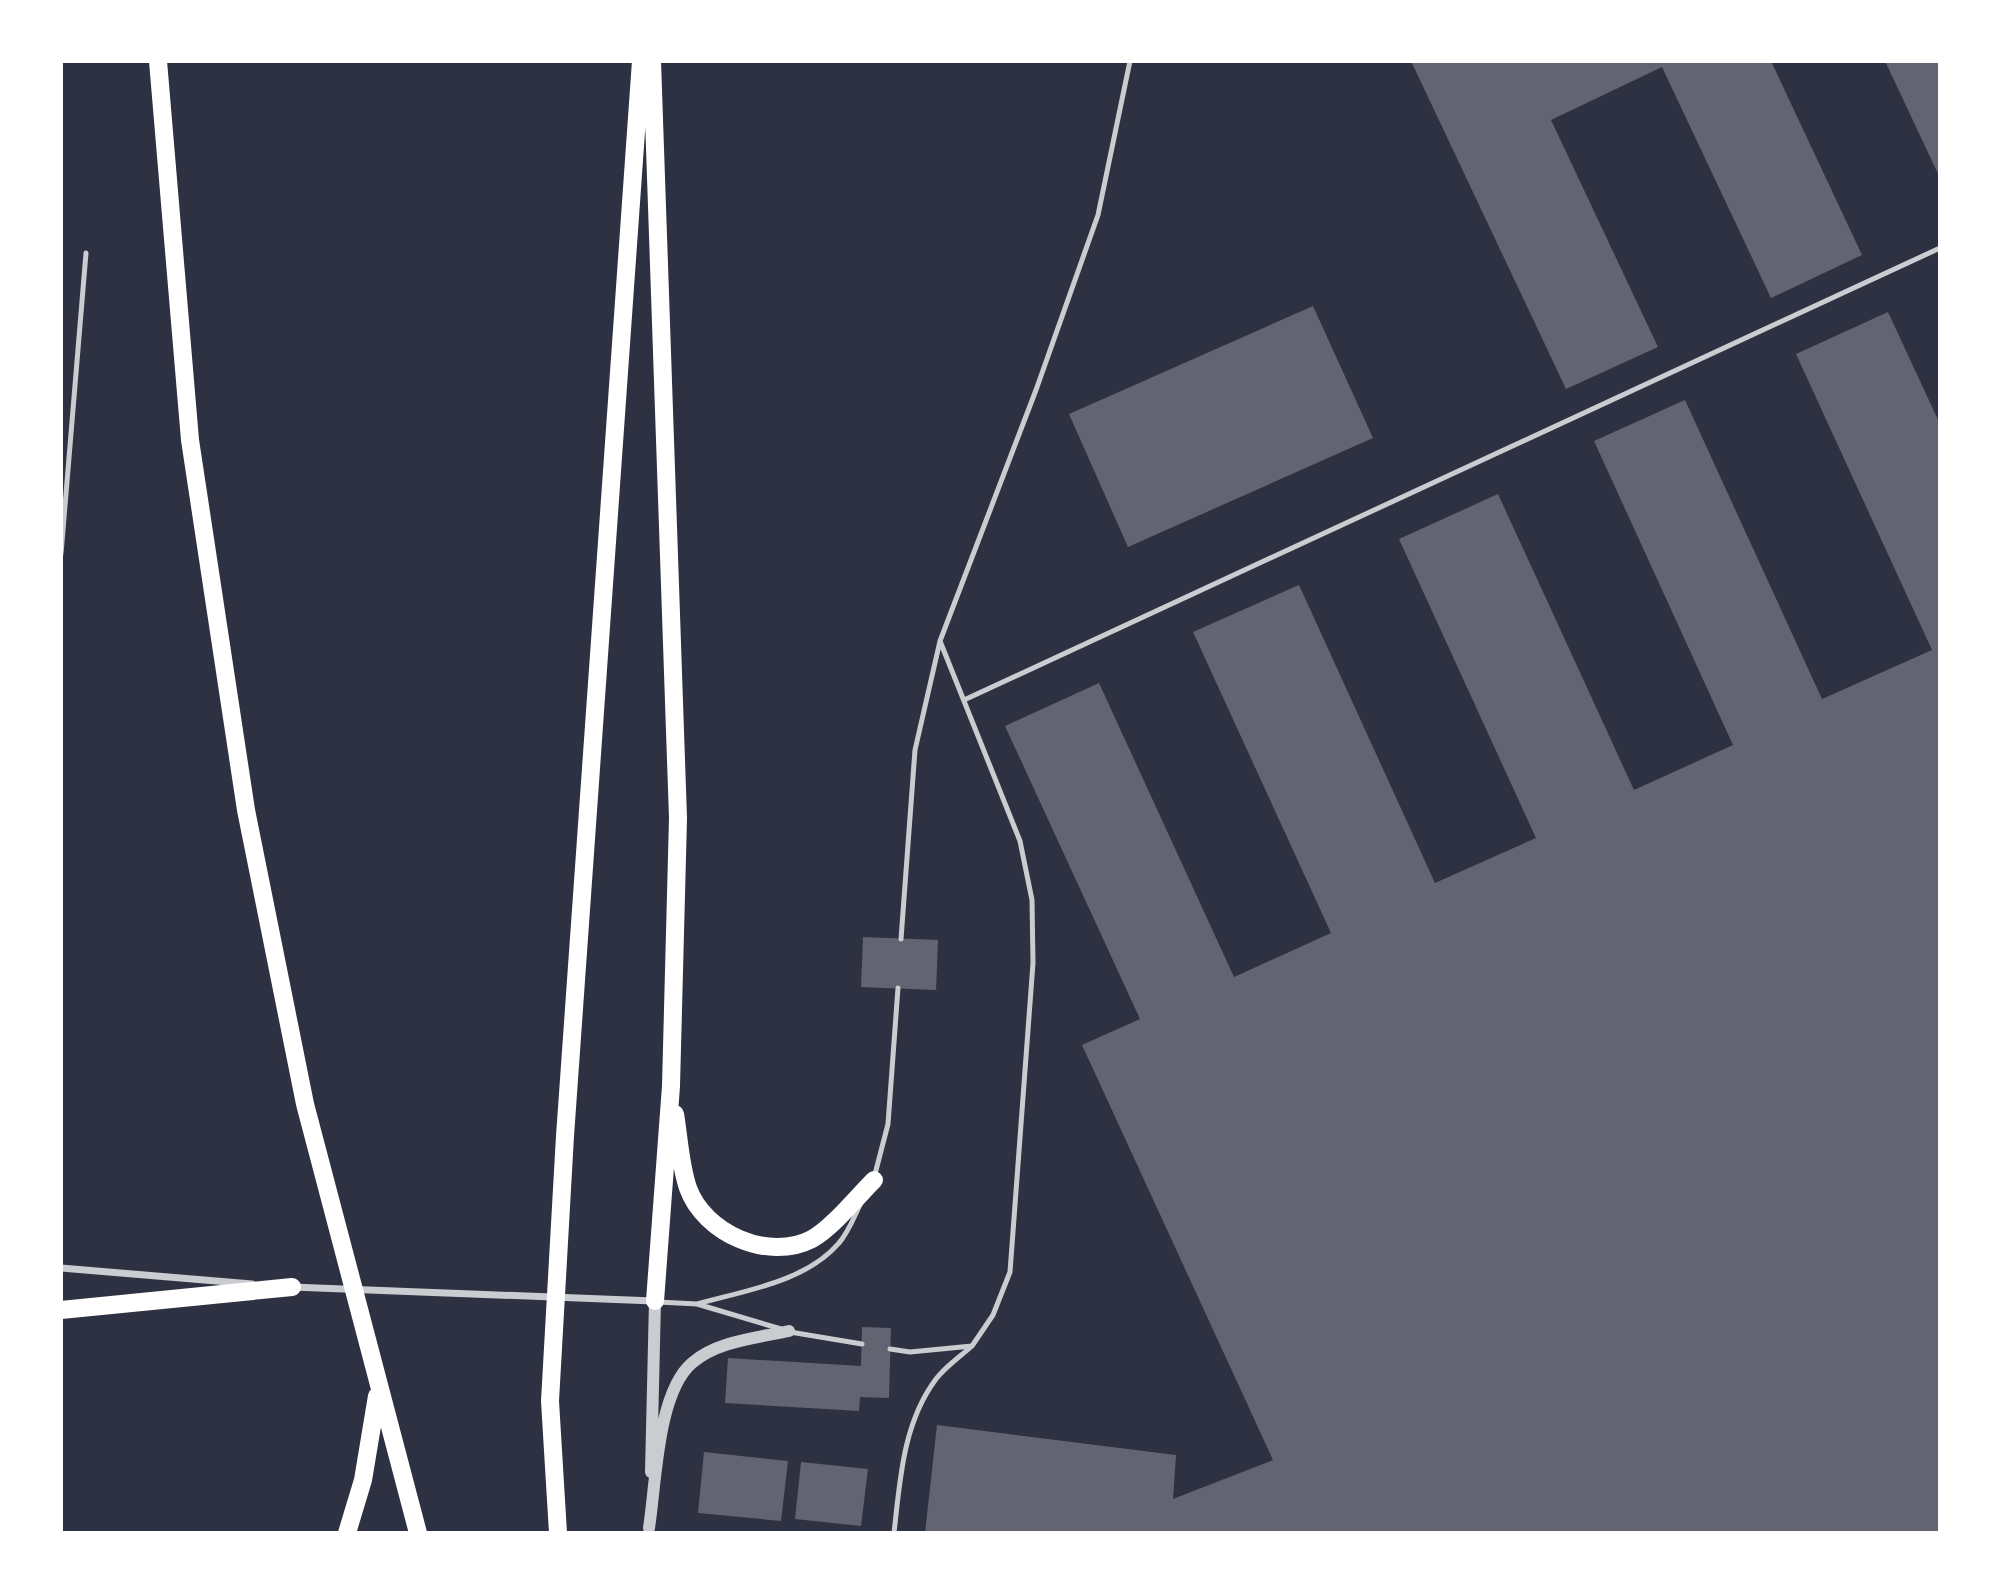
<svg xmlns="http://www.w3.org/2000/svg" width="2001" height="1594" viewBox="0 0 2001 1594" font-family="'PT Sans Narrow',sans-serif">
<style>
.building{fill:#626471}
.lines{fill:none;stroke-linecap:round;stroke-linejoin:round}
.service{stroke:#caccd0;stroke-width:5}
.minor{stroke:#caccd0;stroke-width:7}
.tertiary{stroke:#caccd0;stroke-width:12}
.primary{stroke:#fff;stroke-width:18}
</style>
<rect width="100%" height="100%" fill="#2d3142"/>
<path class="building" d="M1411 61H1771L1862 255 1771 298 1662 67 1551 120 1658 347 1566 389Z
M1885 61H1940V178Z
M1313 306 1373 438 1128 547 1069 414Z
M1888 312 1940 424V1533H925L937 1425 1176 1455 1173 1499 1273 1460 1082 1045 1140 1019 1005 726 1099 683 1234 977 1331 933 1193 632 1299 585 1435 883 1536 838 1399 539 1498 494 1634 790 1733 745 1594 441 1685 400 1822 699 1932 650 1796 354Z
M863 937 938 940 936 990 861 987Z
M862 1327 891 1328 889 1398 860 1397 859 1411 725 1403 728 1358 861 1366Z
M704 1452 788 1461 781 1521 698 1513Z
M801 1462 868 1469 861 1526 795 1519Z"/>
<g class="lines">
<path class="service" d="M61 554 86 253
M964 700 1940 248
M901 939 915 750 940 641 1036 390 1098 215 1130 61
M874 1178 888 1124 898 988
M658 1302 697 1304 781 1329
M697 1304C743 1291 806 1282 839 1243 848 1233 854 1217 860 1205
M790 1332 862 1344
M890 1349 910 1352 972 1346 993 1315 1010 1272 1033 963 1032 900 1020 841 940 641
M894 1533C900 1480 903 1423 936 1379 946 1366 961 1356 972 1346"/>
<path class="minor" d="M61 1268 252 1284
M292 1287 654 1301"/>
<path class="tertiary" d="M651 1472 655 1301
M649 1528C656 1484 657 1393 692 1363 717 1341 757 1338 789 1331"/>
<path class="primary" d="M158 61 190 440 246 810 305 1104 418 1533
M652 61 678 818 671 1086 655 1301
M675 1114C679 1137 680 1165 688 1188 704 1233 768 1262 812 1239 832 1228 857 1197 874 1180
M61 1310 292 1287
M347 1533 363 1480 377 1396
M558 1533 550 1401 565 1136 641 61"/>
</g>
<rect width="2001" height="1594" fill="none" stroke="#ffffff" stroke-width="126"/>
</svg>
